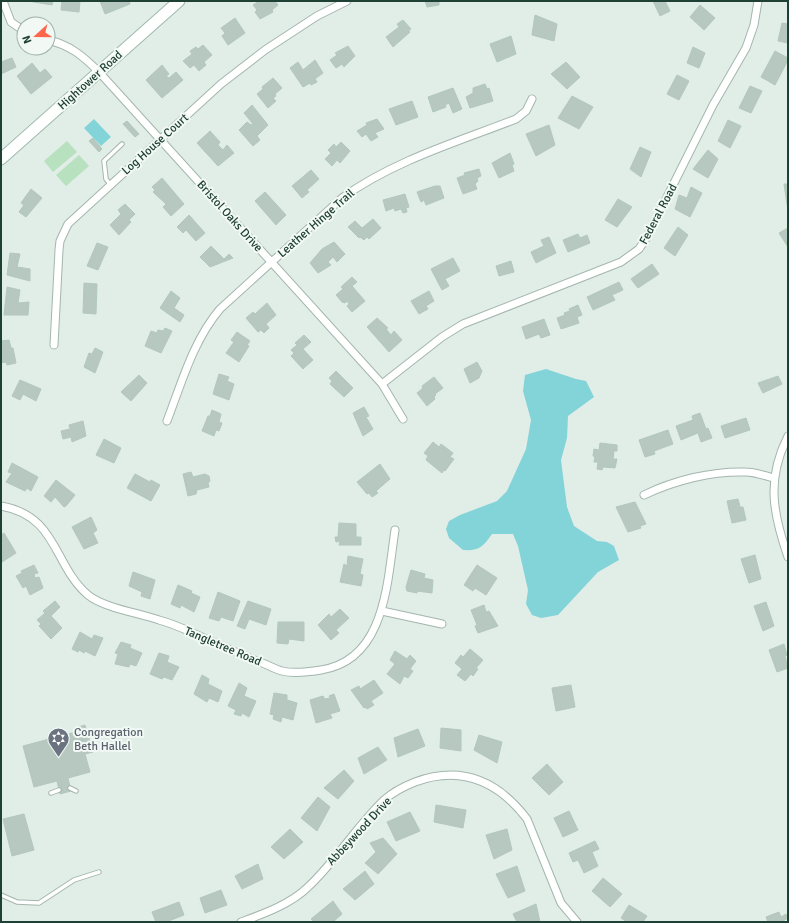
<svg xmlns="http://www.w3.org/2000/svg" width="789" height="923" viewBox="0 0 789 923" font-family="Signika,sans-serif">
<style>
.green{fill:#b8e1bf}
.water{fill:#83d4d8}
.building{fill:#b6c8bf;stroke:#b3c8bd}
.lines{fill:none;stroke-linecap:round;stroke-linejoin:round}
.lane-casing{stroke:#a3b6ae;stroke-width:5.5}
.street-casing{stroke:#a3b6ae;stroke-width:9}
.secondary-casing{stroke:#9ebaae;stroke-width:13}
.lane{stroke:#fff;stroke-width:3.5}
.street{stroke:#fff;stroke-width:7}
.secondary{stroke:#fff;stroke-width:11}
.labels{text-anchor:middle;stroke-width:4;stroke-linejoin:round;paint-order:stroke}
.street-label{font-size:12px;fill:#1f4034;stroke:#f2f9f5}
.worship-label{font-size:12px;fill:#5b616d;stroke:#f2f9f5;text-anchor:start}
</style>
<rect width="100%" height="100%" fill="#e1ede7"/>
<path class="green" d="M67 141 77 152 53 172 44 161Z
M79 155 89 166 66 186 56 175Z"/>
<path class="water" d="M94 119 111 137 101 146 84 128Z
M546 369 576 379 586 381 594 397 568 416 567 438 561 460 567 507 574 526 597 541 607 542 614 546 619 560 598 572 558 615 541 618 532 615 526 604 528 590 518 546 513 534H492C483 547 479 551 463 550L449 538 446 529 449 521 460 515 497 501 507 491 526 449 531 420 523 391 525 375Z"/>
<path class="building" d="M28 1H53L52 5Z
M62 1H80L79 12 61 10Z
M100 1H129L130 4 105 14Z
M259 1H275L278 5 272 10 273 12 260 19 255 12 257 10 253 5Z
M425 1H439V5L427 7Z
M653 1H665L670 11 660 16Z
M700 5 715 18 704 30 690 17Z
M535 15 557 24 554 41 532 35Z
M235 18 245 33 228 45 222 36 225 33 221 28Z
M403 20 411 29 408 31 410 32 393 47 386 37 399 27 397 24Z
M782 23 788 24V43L778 41Z
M511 36 516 54 497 62 490 44Z
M203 45 212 55 204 62 206 65 199 71 194 65 190 68 183 61 192 54 190 51 196 47 198 49Z
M348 46 355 56 344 67 342 64 336 68 330 60 337 55 335 53Z
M693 47 705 53 699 68 687 63Z
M775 51 788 58V60L775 85 761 77Z
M12 58 16 67 1 74V62Z
M315 60 323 73 315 79 317 82 311 85 310 83 303 87 290 68 298 62 303 70Z
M566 62 580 77 567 89 551 74Z
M32 63 40 73 45 69 52 77 31 94 17 76Z
M162 65 169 74 166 76 169 78 176 72 183 80 162 98 146 80Z
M677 75 689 81 679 100 667 94Z
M273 78 282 88 275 94 276 96 273 98 276 101 268 108 257 94 263 89 262 87Z
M485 84 487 89 489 88 493 101 470 108 466 97 473 93V88Z
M750 86 762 91 751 113 739 108Z
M453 88 462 109 453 113 449 103 445 105 446 107 433 112 428 97Z
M572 96 593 107 579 129 558 118Z
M412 101 418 117 396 125 389 109Z
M252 105 268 125 257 136 260 140 253 146 239 130 247 122 251 125 253 124 244 113Z
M377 119 384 129 375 133 378 137 371 141 366 134 362 137 357 131 367 125 366 123Z
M728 120 741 126 730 148 718 141Z
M127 121 139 134 135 137 123 124Z
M549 125 555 145 536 156 526 134Z
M210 131 220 142 218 145 223 150 227 145 234 153 218 166 197 143Z
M93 138 102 149 99 152 89 141Z
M341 142 350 151 340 163 337 160 332 166 325 159 331 153 328 150 334 144 336 147Z
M640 147 651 152 641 177 630 169Z
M708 150 718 159 708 178 693 169Z
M510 153 514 164 512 165 514 171 499 178 492 163Z
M479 169 481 176 477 178 478 181 475 184 477 189 463 194 457 178 465 175 464 173Z
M311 170 319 179 307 190 309 192 302 198 292 186Z
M162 178 184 204 171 216 163 207 166 204 153 192 155 190 152 187Z
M784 184H788V211Z
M435 186H440L444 198 426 205 424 200 421 202 417 192Z
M691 187 702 193 690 217 675 209 679 195 687 198Z
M31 189 42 198 26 217 19 212 24 205 21 203Z
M265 192 286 215 276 225 255 201Z
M405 194 409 207 406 208 407 212 403 213 401 209 395 211 394 208 386 211 383 200Z
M618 199 632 207 617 227 605 220Z
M125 204 135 214 129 220 131 222 119 235 110 225 121 214 118 210Z
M189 215 205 233 196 241 186 230 183 233 177 227Z
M373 219 381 228 369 239 367 237 364 240 360 237 359 238 348 227 355 221 362 228Z
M678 227 688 235 675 256 664 248Z
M788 228V247L779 233Z
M578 234 580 238 587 235 590 243 568 252 563 240Z
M549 237 556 253 536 263 531 252 544 246 541 240Z
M334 242 345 254 337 262 333 257 328 262 331 265 318 273 310 263 322 249Z
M97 243 108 247 98 270 87 266Z
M211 246 224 259 229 254 233 258 210 267 200 257Z
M10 253 20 254 17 267 30 269V281L7 275Z
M453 258 460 271 445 279 449 286 442 290 431 269Z
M511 261 514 272 499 276 496 266Z
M652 264 659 274 638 288 631 279Z
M352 277 357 282 352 286 365 301 352 312 347 306 349 304 347 301 345 303 342 302 336 295 343 289 341 287Z
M619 282 623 290 612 295 615 300 593 310 587 297Z
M84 283 97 284 96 314 83 313Z
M7 287 20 290 18 303 29 302 28 315H4Z
M171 291 180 298 174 308 184 315 180 322 160 308Z
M429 291 434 301 426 306 428 309 419 314 411 301Z
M267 303 276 315 266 324 269 328 264 333 261 330 258 332 246 318 253 312 255 314Z
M578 305 582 315 577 317 579 323 561 329 557 318 565 315 564 313 570 311 569 309Z
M377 318 388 328 386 329 391 335 394 331 402 340 389 352 367 327Z
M544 319 550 335 541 338 539 334 526 339 522 327Z
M165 328 172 331 161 353 145 346 151 331 157 333 158 330 163 331Z
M237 332 250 341 247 345 249 346 239 362 226 353 234 342 231 340Z
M304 335 311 342 303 349 313 360 303 369 291 356 294 353 291 350 297 345 295 343Z
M9 340 11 348H13L16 363 7 365 6 362 1 363V341Z
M95 348 103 352 95 373 84 367 89 353 92 354Z
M477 362 482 371 479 378 470 383 464 369Z
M336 371 353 388 344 397 330 384 332 381 329 378Z
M219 374 229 377 227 381 234 384 229 400 213 394Z
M139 375 147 383 131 401 121 392Z
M778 376 782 384 763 393 758 383Z
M434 377 443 388 435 394 436 395 434 397 435 399 427 406 417 393 423 388 422 386Z
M20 380 41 389 36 401 23 394 20 400 12 396Z
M364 407 369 416 366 417 373 429 363 436 353 413Z
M212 410 221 414 219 422 222 423 219 431 216 430 214 436 202 431 208 416H210Z
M700 413 706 429 708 428 712 438 701 442 698 433 681 440 676 426 693 420 692 416Z
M746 418 750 430 725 438 721 426Z
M83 421 86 436 72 442 71 437 63 439 61 431 70 429 69 425Z
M668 430 673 444 654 451 655 454 645 457 639 440Z
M104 439 121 448 114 463 96 455Z
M433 442 439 447 441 444 453 453 450 457 454 459 445 471 444 470 442 473 426 460 428 456 424 453Z
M600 443 617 445V451H614L613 459H617L615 468 603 467 602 470 597 469 598 462H594L595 457 593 456 594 449 599 450Z
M12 463 38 477 31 491 27 488 25 491 6 482 12 473 8 472Z
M380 464 390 479 376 491 378 493 372 497 369 493 367 494 357 482Z
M191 472 193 477 205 474 209 476 210 481 208 483 209 487 197 490 196 494 188 496 183 474Z
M135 474 150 482 151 480 160 485 151 501 127 488Z
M56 480 75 495 66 506 64 507 55 497 51 502 44 496Z
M738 499 740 507H743L746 520 732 523 727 501Z
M635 502 646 524 640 526 641 528 628 532 616 507Z
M91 517 97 530 93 533 98 543 84 549 72 527Z
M339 523 356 524V537H361V545H339L340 541 336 542 335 537H338Z
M4 533 16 553 2 562 1 535Z
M755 555 761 579 749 583 741 559Z
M348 556 363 559 360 574 363 575 361 586 340 582 344 564 347 566Z
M34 565 38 573 34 574 35 578 39 577 43 588 30 595 26 586 23 588 16 576 22 573 21 571Z
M477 565 497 578 486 595 475 588 473 591 464 585Z
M411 570 425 574 424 578 433 580 432 593 417 591V593L407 591 406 587Z
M133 572 155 580 150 599 141 596 142 592 129 586Z
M178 585 192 591 191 593 200 597 194 612 181 605 180 608 171 604Z
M218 592 240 601 233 621 221 617 219 621 209 618Z
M55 601 60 607 51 616 62 628 51 639 39 626 41 624 37 620 45 613 43 611Z
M248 601 271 609 266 625 249 619 245 629 237 626Z
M766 602 774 626 763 631 754 606Z
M484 605 486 612 489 611 498 626 478 633 475 626 477 625 471 610Z
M340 609 349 618 336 630 339 633 331 640 318 625 329 614 331 617Z
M278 622H304V641L289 639 288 644 277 643Z
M80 632 92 639 94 635 103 638 95 656 85 651 84 653 79 650 78 652 72 649Z
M121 642 131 645 130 648 142 653 136 666 130 664 129 667 115 664 118 654 115 653Z
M784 644 787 655 785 656 788 668 777 672 769 650Z
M470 649 483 660 476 668 478 669 473 676 471 674 465 681 457 675 462 669 455 663 461 655 463 657Z
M395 651 407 659 410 655 416 661 410 669 413 671 408 678 404 676 400 684 387 674 395 664 390 660Z
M159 653 169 656 167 662 179 667 172 680 164 677 162 679 150 674Z
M202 675 209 679 208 684 222 691 218 702 209 698 207 702 194 694Z
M374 680 383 693 371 701 374 705 367 709 366 707 364 708 351 690 359 686 360 689Z
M239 683 247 688 244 696 256 701 249 717 242 713 241 716 234 714 236 710 228 706Z
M571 685 575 707 556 711 552 688Z
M274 693 287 695V700L297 703 293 720 282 717 281 722 273 719 274 715 270 714Z
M334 694 340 711 330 714 332 718 316 723 310 700 323 696 325 699 330 698 329 696Z
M85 725 93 752 85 754 90 772 68 778 71 791 60 794 57 781 34 787 23 746 79 731 78 727Z
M441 728 461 730V751L440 748Z
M418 729 425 746 398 757 394 738Z
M479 735 502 742 497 763 474 750Z
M378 747 387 760 364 774 358 758Z
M547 764 563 782 549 795 532 778Z
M344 770 354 781 338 799 324 788Z
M318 797 330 807 317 831 301 818Z
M436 805 466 810 463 828 434 822Z
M569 811 578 830 563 837 554 818Z
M410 812 420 831 396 841 387 822Z
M24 814 34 850 12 856 3 819Z
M290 829 303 842 284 859 271 847Z
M507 829 512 850 494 859 486 835Z
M383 838 397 854 378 874 365 863 376 852 370 843Z
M595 841 599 849 592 852 598 866 584 873 578 860 573 862 569 853Z
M258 864 263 879 242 889 235 876Z
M517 866 525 891 508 898 496 874Z
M365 871 374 884 355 900 343 889Z
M603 878 622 894 610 907 592 891Z
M221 890 227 905 205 913 200 898Z
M333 901 342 914 333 922H314L311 919Z
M179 902 184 915 166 922H156L152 912Z
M536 904 540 922H517L513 914Z
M629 905 647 916 643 922H627L621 918Z
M779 912 781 917 786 914 788 918 783 921 784 922H768L766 917Z"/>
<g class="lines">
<defs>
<path id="lane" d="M110 184 106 179 104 161 122 144
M70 788 76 791
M51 793 59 790
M1 895 17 902 39 903 74 880 99 872"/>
<path id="street" d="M3 1 11 22 24 31
M48 40C70 45 83 56 99 72L382 384 403 419
M54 345 59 250 60 241 68 224 221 84 265 50 317 16 347 1
M382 384 442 337 463 324 621 262 639 249 647 237 713 105 746 48 754 25 758 1
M167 421C182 382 193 341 220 309L342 198C393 161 457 142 516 119L526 111 532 99
M788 436C766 479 773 514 788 557
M644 495C675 480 712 471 746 472 755 472 765 476 774 478
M1 506C58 516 53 565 88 595 104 608 139 613 159 620 171 623 182 628 193 633 215 643 237 653 259 662 267 664 274 669 282 671 294 674 308 672 321 670 386 660 387 582 395 530
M382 611 442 624
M241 922C263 914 291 904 308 887 336 861 356 827 384 800 393 792 405 786 415 782 461 765 498 781 527 819L561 903 577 922"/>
<path id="secondary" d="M1 159 179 1"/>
</defs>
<use href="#lane" class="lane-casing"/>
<use href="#street" class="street-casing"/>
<use href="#secondary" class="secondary-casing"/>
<use href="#lane" class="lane"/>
<use href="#street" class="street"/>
<use href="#secondary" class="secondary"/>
</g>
<defs>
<symbol id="synagogue-pin" viewBox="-11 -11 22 30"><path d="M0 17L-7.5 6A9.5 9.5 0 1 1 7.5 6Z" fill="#6b7280" stroke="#f2f9f5"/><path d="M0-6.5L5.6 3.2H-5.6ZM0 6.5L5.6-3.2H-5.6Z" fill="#fff"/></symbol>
</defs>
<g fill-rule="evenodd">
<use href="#synagogue-pin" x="46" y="726" width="25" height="34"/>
</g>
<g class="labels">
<g class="street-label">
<text transform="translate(90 80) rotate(-42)" y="4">Hightower Road</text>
<text transform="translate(155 144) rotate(-42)" y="4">Log House Court</text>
<text transform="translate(658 214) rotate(-62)" y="4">Federal Road</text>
<text transform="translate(230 216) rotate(48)" y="4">Bristol Oaks Drive</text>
<text transform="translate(316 223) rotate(-41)" y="4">Leather Hinge Trail</text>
<text transform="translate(223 646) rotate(23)" y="4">Tangletree Road</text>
<text transform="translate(359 831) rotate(-47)" y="4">Abbeywood Drive</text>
</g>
<g class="worship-label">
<text x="74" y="736">Congregation<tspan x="74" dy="14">Beth Hallel</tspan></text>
</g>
</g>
<rect width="789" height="923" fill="none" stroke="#1f4034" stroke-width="4"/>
<g transform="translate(36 36) rotate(249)"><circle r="19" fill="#f2f9f5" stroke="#9eafa8"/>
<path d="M0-3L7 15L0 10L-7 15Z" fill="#ff674d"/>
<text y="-6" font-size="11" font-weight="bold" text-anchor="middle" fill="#1f4034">N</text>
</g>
</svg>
